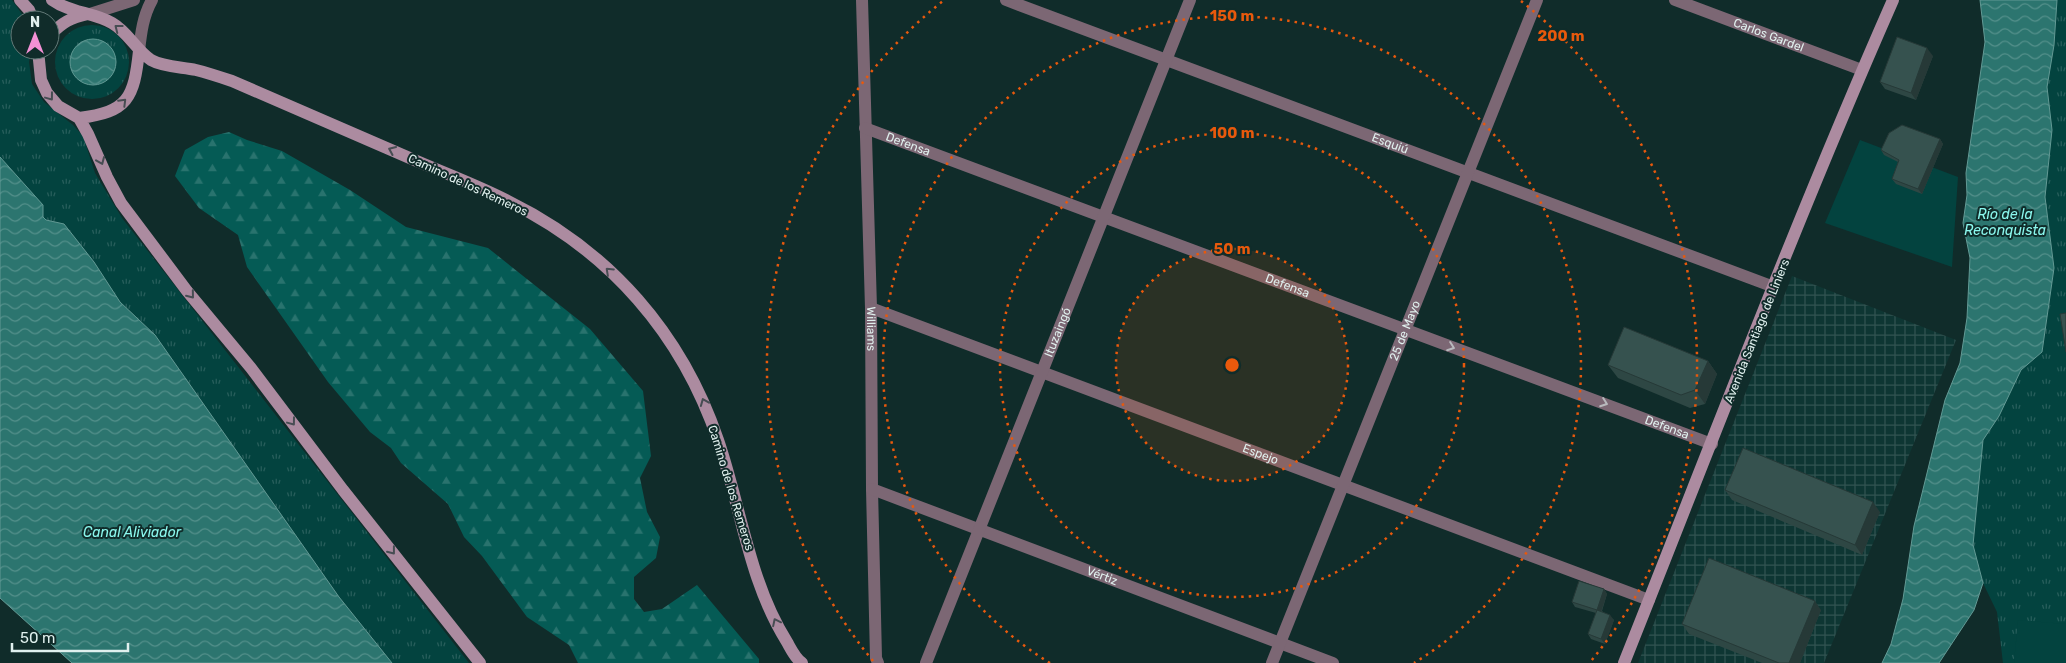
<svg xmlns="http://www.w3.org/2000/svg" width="2066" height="663" viewBox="0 0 2066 663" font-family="Rubik,sans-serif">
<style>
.industrial{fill:url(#industrial-grid)}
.grass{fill:url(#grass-tufts)}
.forest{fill:url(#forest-firs)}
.garden{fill:#03433f}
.water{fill:url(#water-waves);stroke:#629a95}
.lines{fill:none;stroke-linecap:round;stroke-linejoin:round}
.street{stroke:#7c6774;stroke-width:12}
.secondary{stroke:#ac8ba0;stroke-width:12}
.wall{fill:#2e4744}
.shaded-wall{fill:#263937}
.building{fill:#36524f;stroke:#263937}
.oneway{stroke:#474d53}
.oneway2{stroke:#b8b9bd}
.ring{fill:none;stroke:#e8590c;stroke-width:2.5;stroke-dasharray:2.5 5}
.labels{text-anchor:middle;stroke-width:4;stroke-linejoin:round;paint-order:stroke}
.street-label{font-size:12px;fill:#e0f0ee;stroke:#102c2a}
.water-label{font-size:14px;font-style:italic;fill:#8bf8ee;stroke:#102c2a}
.centre{fill:#e8590c;stroke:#102c2a;stroke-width:2.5}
.ring-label{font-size:15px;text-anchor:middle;font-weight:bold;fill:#e8590c;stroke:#102c2a;stroke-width:4;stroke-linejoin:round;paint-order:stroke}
</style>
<defs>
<pattern id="industrial-grid" width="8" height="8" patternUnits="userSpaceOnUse" patternTransform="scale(1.25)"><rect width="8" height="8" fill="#0e3633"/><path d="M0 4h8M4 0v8" fill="none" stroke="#315351"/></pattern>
<pattern id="grass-tufts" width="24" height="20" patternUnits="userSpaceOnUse" patternTransform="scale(1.25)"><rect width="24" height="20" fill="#03433f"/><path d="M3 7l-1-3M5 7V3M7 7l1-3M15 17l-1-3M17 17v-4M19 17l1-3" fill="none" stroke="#275e5b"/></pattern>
<pattern id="forest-firs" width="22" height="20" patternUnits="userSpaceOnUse" patternTransform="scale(1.25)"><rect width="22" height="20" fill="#055b55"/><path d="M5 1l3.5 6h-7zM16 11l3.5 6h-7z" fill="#29736e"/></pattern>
<pattern id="water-waves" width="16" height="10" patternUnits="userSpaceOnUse" patternTransform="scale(1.25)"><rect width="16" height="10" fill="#2c756f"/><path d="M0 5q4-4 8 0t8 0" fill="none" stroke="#54908b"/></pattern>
</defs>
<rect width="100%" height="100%" fill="#102c2a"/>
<path class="industrial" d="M1792 276 1956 340 1824 663H1638Z"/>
<path class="grass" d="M0 0H12L26 20H20V50H31L29 62 32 84 44 102 73 125 83 136 95 173 122 218 469 663H392L339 597 155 335 120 302 94 262 64 224 46 220 43 217 42 205 0 157Z
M2057 0H2066V663H2003L1997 612 1983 583 1973 546 1983 440 1999 416 2021 370 2042 352 2054 268 2045 197 2052 130 2047 87 2054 45Z
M55 62a37 37 0 1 1 74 0a37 37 0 1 1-74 0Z"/>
<path class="forest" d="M229 132 247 140 282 151 350 190 406 227 488 248 590 329 643 391 651 456 640 478 647 512 660 537 656 558 634 577V599L644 612 662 609 697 585 759 659V663H578L569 645 527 617 482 556 464 537 448 504 401 463 391 448 370 432 328 382 247 267 238 235 199 208 175 176 185 150 208 137Z"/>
<path class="garden" d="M1860 140 1958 177 1952 267 1825 223Z
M2018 620 2066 624V663H2014Z"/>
<path class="water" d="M1980 0H2057L2054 45 2047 87 2052 130 2045 197 2054 268 2042 352 2021 370 1999 416 1983 440 1973 545 1983 583 1974 610 1939 663H1882L1891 644 1903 599 1914 526 1945 400 1960 363 1967 318 1970 258 1963 223 1967 195 1966 173 1985 42Z
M70 62a23 23 0 1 1 46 0a23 23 0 1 1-46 0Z
M0 157 43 205V217L46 220 64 224 94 262 120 302 155 335 339 597 392 663H72L0 598Z"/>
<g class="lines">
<g class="street">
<path id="s1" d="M862 0 871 308 872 489 876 658 878 663"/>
<path id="s2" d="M1006 0 1774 287"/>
<path id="s3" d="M1675 0 1862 70"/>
<path d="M90 14 134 0"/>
<path d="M139 51C141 33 143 16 152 0"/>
<path id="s4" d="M865 128 1712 444"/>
<path id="s5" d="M871 308 1649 600"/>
<path id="s6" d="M872 489 1333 663"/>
<path id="s7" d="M926 663 1190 0"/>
<path id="s8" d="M1272 663 1537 0"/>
</g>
<path class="secondary" d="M20 0 29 10 33 20
M52 0C70 13 93 12 112 23 128 32 136 50 151 60 163 67 182 67 196 70 208 73 220 77 232 81 292 107 352 133 412 159 444 173 477 185 508 201 610 251 682 334 718 440 741 507 749 582 787 642 791 649 795 658 802 663
M50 35C63 22 70 18 88 14
M38 50 41 80 47 93 58 106 79 118 88 134 107 177 121 203 187 291 251 368 343 490 480 663
M79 118C128 112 134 98 139 51
M1624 663C1712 442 1797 218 1893 0"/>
</g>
<path class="wall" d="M1933 56 1916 100 1885 89 1880 82Z
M1940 139 1943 144 1922 194 1896 184 1892 179 1898 162 1884 155 1881 150Z
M1708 361 1717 374 1705 404 1690 408 1618 378 1608 365Z
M1725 490 1880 512 1862 555 1732 500Z
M1604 589 1607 594 1602 611 1614 620 1605 644 1591 639 1588 634 1596 613 1575 607 1572 602Z
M1821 610 1800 663H1762L1689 634 1682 624Z"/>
<path class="shaded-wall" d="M1927 48 1933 56 1916 100 1911 93Z
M1940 139 1943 144 1922 194 1918 189Z
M1708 361 1717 374 1705 404 1695 390Z
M1873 502 1880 512 1862 555 1855 545Z
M1604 589 1607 594 1600 615 1597 610Z
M1815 601 1821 610 1800 663H1789Z
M1610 615 1614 620 1605 644 1601 639Z"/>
<path class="building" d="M1897 37 1927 48 1911 93 1880 82Z
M1902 125 1940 139 1918 189 1892 179 1899 160 1881 150 1889 133Z
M2066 313V352L2060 314Z
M1624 327 1708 361 1695 390 1681 395 1608 365Z
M1743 448 1873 502 1855 545 1725 490Z
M1709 558 1815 601 1789 663H1779L1682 624Z
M1579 581 1604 589 1597 610 1572 602Z
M1597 610 1610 615 1601 639 1588 634Z"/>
<defs><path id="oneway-chevron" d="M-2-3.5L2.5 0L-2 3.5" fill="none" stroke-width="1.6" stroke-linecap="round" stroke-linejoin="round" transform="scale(1.25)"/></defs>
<g class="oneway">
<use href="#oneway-chevron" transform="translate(118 28) rotate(-142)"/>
<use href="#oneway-chevron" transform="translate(50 97) rotate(53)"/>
<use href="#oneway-chevron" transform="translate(123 102) rotate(-45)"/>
<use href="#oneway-chevron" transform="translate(392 150) rotate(-156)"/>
<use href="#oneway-chevron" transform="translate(101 161) rotate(67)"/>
<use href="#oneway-chevron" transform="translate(609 271) rotate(-137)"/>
<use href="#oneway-chevron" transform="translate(191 295) rotate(51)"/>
<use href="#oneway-chevron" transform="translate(704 402) rotate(-112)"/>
<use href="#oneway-chevron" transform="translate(292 422) rotate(53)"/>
<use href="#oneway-chevron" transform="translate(392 551) rotate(52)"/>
<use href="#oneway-chevron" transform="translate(776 622) rotate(-116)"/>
</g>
<g class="oneway2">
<use href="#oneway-chevron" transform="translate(1451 347) rotate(20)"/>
<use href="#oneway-chevron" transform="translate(1604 403) rotate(20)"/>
</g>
<circle cx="1232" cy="365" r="116" fill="#e8590c" fill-opacity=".12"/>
<g class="ring">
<circle cx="1232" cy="365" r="116"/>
<circle cx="1232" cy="365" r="232"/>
<path d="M1050 663A349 349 0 1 1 1414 663"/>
<path d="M873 661A465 465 0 0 1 943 1M1521 1A465 465 0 0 1 1591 661"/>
</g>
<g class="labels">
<g class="street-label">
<text dy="4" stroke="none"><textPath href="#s3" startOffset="100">Carlos Gardel</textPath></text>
<text dy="4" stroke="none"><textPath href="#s2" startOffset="410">Esquiú</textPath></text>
<text dy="4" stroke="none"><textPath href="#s4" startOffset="46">Defensa</textPath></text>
<text transform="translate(468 185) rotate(25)" y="4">Camino de los Remeros</text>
<text dy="4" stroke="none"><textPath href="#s4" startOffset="451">Defensa</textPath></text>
<text dy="4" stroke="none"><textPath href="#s1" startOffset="329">Williams</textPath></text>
<text transform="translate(1757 331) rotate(-68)" y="4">Avenida Santiago de Liniers</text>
<text dy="4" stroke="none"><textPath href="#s7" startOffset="356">Ituzaingó</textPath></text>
<text dy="4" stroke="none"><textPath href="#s8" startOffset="358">25 de Mayo</textPath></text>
<text dy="4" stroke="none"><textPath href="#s4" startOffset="856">Defensa</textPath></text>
<text dy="4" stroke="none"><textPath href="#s5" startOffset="416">Espejo</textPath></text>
<text transform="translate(731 488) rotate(73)" y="4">Camino de los Remeros</text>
<text dy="4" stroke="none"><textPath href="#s6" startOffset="246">Vértiz</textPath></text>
</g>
<g class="water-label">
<text x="2005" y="219">Río de la<tspan x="2005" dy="16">Reconquista</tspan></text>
<text x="132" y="537">Canal Aliviador</text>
</g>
</g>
<circle cx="1232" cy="365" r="8" class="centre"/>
<g class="ring-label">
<text x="1232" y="21">150 m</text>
<text x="1561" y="41">200 m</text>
<text x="1232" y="138">100 m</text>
<text x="1232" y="254">50 m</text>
</g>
<g transform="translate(35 35)"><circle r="24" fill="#102c2a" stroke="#637a78"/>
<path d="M0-4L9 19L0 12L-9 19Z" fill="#f391d5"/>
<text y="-8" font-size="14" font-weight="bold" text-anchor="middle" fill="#e0f0ee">N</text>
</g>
<path d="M12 643v8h116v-8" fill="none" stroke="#e0f0ee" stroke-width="2.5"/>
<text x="20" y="643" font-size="15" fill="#e0f0ee" stroke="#102c2a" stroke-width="4" paint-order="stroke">50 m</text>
</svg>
